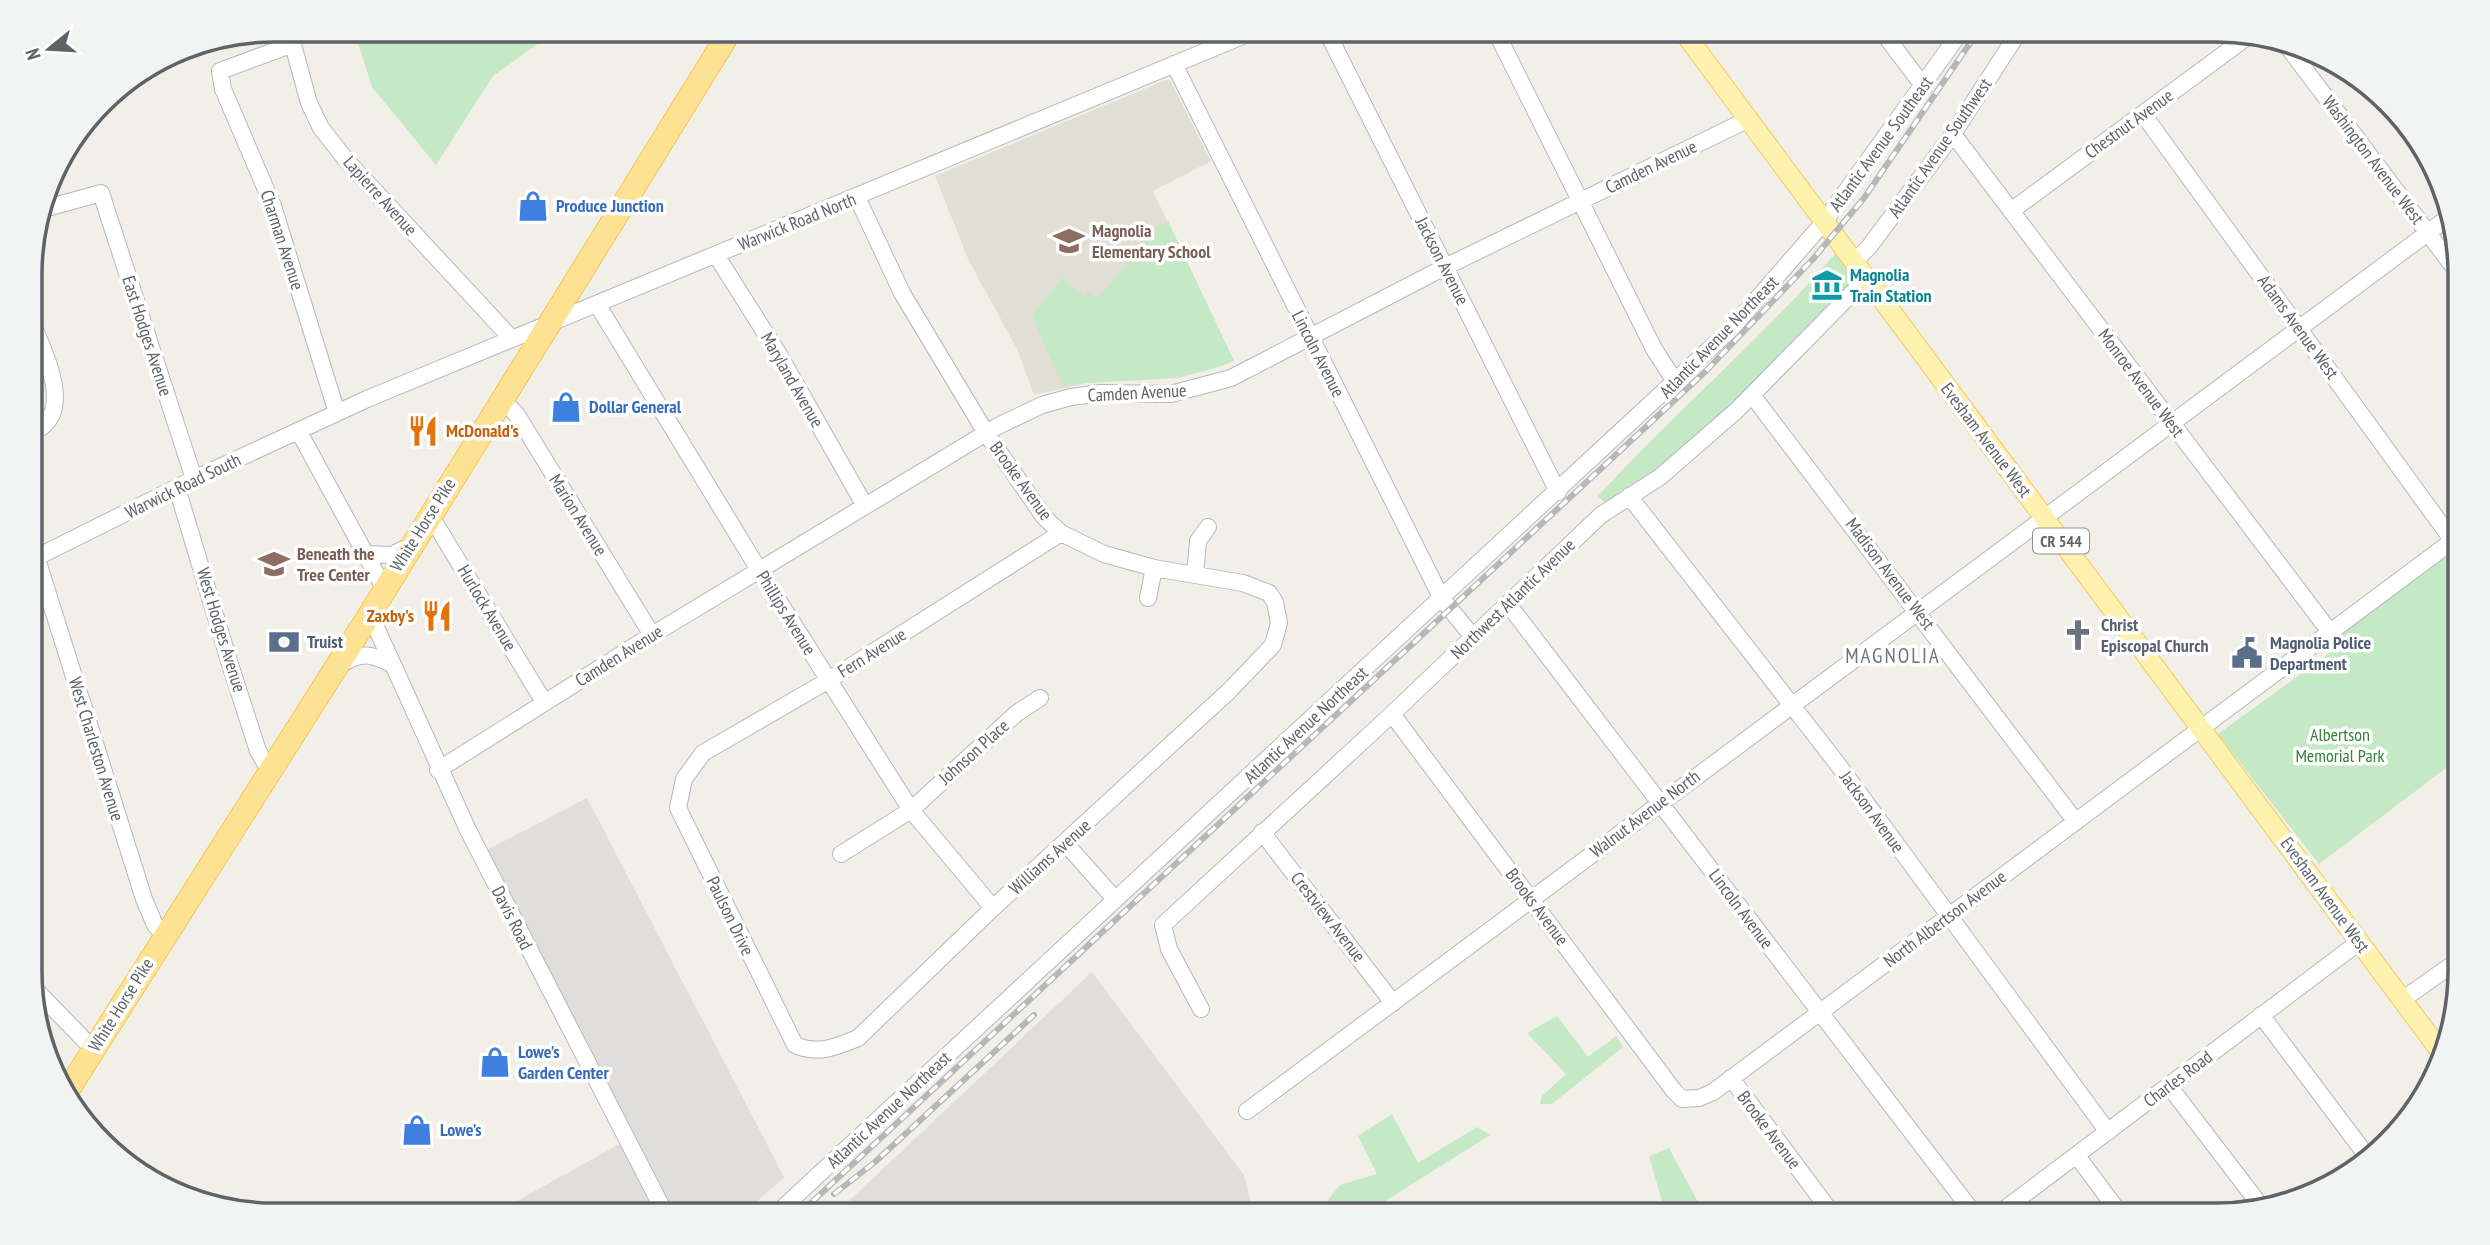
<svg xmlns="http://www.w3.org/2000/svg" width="2490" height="1245" viewBox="0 0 2490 1245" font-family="'PT Sans Narrow',sans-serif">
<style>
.industrial{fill:#e0deda}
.education{fill:#e1ded6}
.green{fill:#c5e8c5}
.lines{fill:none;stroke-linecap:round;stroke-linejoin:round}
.minor-casing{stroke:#b5b8bc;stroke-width:18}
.major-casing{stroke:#f2c960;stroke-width:21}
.highway-casing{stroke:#f9ab00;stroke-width:24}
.minor{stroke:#fff;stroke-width:16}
.major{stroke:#fff2af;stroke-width:19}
.highway{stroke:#fde293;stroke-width:23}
.rail-casing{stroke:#b6b7b8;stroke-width:6}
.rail{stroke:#fff;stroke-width:3.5;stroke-dasharray:10;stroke-linecap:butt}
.labels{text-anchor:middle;stroke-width:7;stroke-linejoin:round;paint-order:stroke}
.shield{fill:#fff;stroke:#8f9295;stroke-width:2}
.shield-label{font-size:16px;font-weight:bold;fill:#5f6368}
.street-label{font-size:18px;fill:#5f6368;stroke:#fff}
.shop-label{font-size:18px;font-weight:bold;fill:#366cbe;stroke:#fff;text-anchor:start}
.education-label{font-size:18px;font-weight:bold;fill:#785e54;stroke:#fff;text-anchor:start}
.culture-label{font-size:18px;font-weight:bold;fill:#0d838f;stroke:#fff;text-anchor:start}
.food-label{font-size:18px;font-weight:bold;fill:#c56008;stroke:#fff;text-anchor:start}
.worship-label{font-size:18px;font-weight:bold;fill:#5b616d;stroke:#fff;text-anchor:start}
.service-label{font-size:18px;font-weight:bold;fill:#4e5e75;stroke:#fff;text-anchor:start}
.park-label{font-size:18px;fill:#348238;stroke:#fff}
.quarter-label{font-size:21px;letter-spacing:2px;fill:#70757a;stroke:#fff}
.rim{fill:none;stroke:#5f6368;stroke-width:3.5}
</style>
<rect width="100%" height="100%" fill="#f1efe8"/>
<path class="industrial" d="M587 798 784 1177 742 1215H492L625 1141 481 853Z
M1092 972 1244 1175 1254 1215H834Z"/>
<path class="education" d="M1166 80H1170L1211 161 1153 191 1234 361 1179 378 1090 382 1034 395 1017 349 969 261 935 176Z"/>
<path class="green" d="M354 30H557L493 76 436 165 372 87Z
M1168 221 1234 361C1176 386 1123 377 1063 386L1032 317 1062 278 1084 296 1089 291 1095 297 1101 295 1156 227Z
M1836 253 1852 275V283L1689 449 1606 504 1598 496C1675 412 1761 339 1836 253Z
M2459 544 2460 766 2454 762 2319 864 2218 734 2338 647 2331 639Z
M1557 1016 1588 1057 1616 1036 1623 1047 1552 1104H1540L1542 1096 1566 1074 1527 1033Z
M1392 1114 1418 1163 1477 1127 1490 1135 1363 1215H1316L1340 1185 1377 1174 1358 1136Z
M1669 1148 1705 1215H1666L1649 1156Z"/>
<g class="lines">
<defs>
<path id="minor" d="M289 30 309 103 321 128 347 161 512 339
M1326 30 1558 492
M1495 30 1654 349 1676 383
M1881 30 1924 87
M293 44 220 71 223 89 273 206 337 413
M2288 47 2458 273
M1174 64 1442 599 1473 637
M2143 114 2453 541
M1953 134 2330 632
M857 197 902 293 986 433 1044 517 1061 533 1104 554 1154 568 1243 583 1269 593 1275 602 1279 623 1273 645 1229 691 993 908 858 1038C836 1047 818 1055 795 1045L678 808 684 779 703 753 829 680 1061 533
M43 209 101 193 194 479
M2011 211 2247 37
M716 255 778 353 865 506
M1854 262 1869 247 1953 134 2020 30
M597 304 759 570 911 810 993 908
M30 317C42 350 79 414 31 433
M1752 395 2076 822
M501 398 517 415 652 635
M299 432 384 588
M177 488 229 661 258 751 269 770
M1629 496 1836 762 2108 1132
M430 515 544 702
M31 540 144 899 155 925 165 936
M364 554 392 555 411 545
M31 560 194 479 367 399 1257 30
M1195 575 1198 541 1208 527
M1148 598 1154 568
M1508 604 1975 1215
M370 614 468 830 666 1215
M342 664C361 651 373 654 393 665
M1392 714 1674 1091 1682 1099 1699 1098 1713 1092 2459 536
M438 770 652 635 996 427 1042 405 1071 397 1101 393 1171 394 1231 378 1445 267 1749 119
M1262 832 1393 1003
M1066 844 1115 899
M841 854 911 810 1017 713 1040 698
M32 986 93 1049
M2402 1000 2460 959
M1201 1009 1169 949 1163 925 1392 714 1601 515 1660 477 1736 411 1866 279
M2261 1015 2367 1156
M1731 1078 1833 1215
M2169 1086 2260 1205
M1247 1111 2449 217
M2077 1156 2121 1215
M775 1215 1731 329 1824 222 1962 30
M1997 1215 2359 942"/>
<path id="major" d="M1682 30 2441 1052"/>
<path id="highway" d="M68 1090 370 614 731 30"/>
</defs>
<use href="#minor" class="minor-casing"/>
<use href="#major" class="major-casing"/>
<use href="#highway" class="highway-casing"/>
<use href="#minor" class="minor"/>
<use href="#major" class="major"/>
<use href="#highway" class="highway"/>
<defs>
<path id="rail" d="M834 1194 875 1162 1034 1015
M798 1215 1706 371 1813 259 1864 198 1979 30"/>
</defs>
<use href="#rail" class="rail-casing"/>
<use href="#rail" class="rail"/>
</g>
<defs>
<symbol id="shop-bare" viewBox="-9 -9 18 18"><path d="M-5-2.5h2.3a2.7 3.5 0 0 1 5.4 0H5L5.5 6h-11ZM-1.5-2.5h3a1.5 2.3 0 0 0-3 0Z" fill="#3f7fe0" stroke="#fff" stroke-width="2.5" paint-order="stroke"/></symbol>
<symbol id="school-bare" viewBox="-9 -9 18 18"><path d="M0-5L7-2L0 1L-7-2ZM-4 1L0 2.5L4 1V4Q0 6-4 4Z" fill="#8d6e63" stroke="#fff" stroke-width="2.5" paint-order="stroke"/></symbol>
<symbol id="museum-bare" viewBox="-9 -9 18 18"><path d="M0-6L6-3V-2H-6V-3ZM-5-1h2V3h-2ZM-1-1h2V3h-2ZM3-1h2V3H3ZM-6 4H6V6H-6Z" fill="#0f9aa8" stroke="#fff" stroke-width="2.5" paint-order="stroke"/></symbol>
<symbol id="restaurant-bare" viewBox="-9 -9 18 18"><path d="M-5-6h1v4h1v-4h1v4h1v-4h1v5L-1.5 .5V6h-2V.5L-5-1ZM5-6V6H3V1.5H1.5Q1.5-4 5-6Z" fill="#e8710a" stroke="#fff" stroke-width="2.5" paint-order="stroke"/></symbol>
<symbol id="church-bare" viewBox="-9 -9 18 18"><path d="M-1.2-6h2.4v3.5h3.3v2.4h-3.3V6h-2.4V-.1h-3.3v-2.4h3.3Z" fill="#6b7280" stroke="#fff" stroke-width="2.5" paint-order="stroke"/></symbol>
<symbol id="bank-bare" viewBox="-9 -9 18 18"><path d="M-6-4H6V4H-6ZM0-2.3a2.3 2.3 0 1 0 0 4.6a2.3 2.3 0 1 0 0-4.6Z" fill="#5c6f8a" stroke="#fff" stroke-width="2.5" paint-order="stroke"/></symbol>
<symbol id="civic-bare" viewBox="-9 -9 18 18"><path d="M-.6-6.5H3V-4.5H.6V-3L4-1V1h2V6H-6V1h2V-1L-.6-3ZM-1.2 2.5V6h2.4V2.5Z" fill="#5c6f8a" stroke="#fff" stroke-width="2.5" paint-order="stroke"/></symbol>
</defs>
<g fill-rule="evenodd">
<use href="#shop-bare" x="511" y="184" width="44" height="44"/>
<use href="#school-bare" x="1047" y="219" width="44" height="44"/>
<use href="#museum-bare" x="1805" y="263" width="44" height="44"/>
<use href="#shop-bare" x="544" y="385" width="44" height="44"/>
<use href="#restaurant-bare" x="401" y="409" width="44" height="44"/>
<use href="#school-bare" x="252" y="542" width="44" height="44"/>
<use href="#restaurant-bare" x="415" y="594" width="44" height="44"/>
<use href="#church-bare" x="2056" y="613" width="44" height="44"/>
<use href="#bank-bare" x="262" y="620" width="44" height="44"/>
<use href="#civic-bare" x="2225" y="631" width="44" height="44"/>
<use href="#shop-bare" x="473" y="1040" width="44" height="44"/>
<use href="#shop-bare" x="395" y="1108" width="44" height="44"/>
</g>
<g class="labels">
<rect class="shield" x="2033" y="528.5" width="56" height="25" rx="5"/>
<g class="shield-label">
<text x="2061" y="547">CR 544</text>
</g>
<g class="street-label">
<text transform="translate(2129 124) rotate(-36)" y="6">Chestnut Avenue</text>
<text transform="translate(1881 144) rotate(-54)" y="6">Atlantic Avenue Southeast</text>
<text transform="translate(1940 148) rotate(-55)" y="6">Atlantic Avenue Southwest</text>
<text transform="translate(2373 160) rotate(53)" y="6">Washington Avenue West</text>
<text transform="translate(1651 167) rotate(-26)" y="6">Camden Avenue</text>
<text transform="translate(380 196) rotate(48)" y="6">Lapierre Avenue</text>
<text transform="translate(797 222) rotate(-22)" y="6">Warwick Road North</text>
<text transform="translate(282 240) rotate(72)" y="6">Charman Avenue</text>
<text transform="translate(1442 261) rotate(63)" y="6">Jackson Avenue</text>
<text transform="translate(2298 327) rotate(54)" y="6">Adams Avenue West</text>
<text transform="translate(147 336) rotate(72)" y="6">East Hodges Avenue</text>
<text transform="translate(1719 337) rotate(-46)" y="6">Atlantic Avenue Northeast</text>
<text transform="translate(1318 354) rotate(63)" y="6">Lincoln Avenue</text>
<text transform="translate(792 380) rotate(60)" y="6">Maryland Avenue</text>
<text transform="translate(2141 383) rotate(53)" y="6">Monroe Avenue West</text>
<text transform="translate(1137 393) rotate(-3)" y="6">Camden Avenue</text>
<text transform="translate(1986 440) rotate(53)" y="6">Evesham Avenue West</text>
<text transform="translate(1021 481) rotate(54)" y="6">Brooke Avenue</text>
<text transform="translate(183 486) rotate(-26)" y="6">Warwick Road South</text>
<text transform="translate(578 515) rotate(58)" y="6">Marion Avenue</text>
<text transform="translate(423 525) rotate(-58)" y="6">White Horse Pike</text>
<text transform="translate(1890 574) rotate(53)" y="6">Madison Avenue West</text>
<text transform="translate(1513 599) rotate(-44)" y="6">Northwest Atlantic Avenue</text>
<text transform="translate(487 608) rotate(59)" y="6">Hurlock Avenue</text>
<text transform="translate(786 613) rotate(58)" y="6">Phillips Avenue</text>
<text transform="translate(221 630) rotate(73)" y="6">West Hodges Avenue</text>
<text transform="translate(872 653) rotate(-32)" y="6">Fern Avenue</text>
<text transform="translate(619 656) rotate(-32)" y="6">Camden Avenue</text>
<text transform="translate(1306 725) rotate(-43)" y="6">Atlantic Avenue Northeast</text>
<text transform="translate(96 749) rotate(73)" y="6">West Charleston Avenue</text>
<text transform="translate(974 752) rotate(-42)" y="6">Johnson Place</text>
<text transform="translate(1872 812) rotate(54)" y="6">Jackson Avenue</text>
<text transform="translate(1645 814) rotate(-37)" y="6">Walnut Avenue North</text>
<text transform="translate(1050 857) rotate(-42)" y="6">Williams Avenue</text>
<text transform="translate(2325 895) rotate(54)" y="6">Evesham Avenue West</text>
<text transform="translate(1537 907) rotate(53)" y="6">Brooks Avenue</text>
<text transform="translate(1741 909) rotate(53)" y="6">Lincoln Avenue</text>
<text transform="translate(730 916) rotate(64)" y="6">Paulson Drive</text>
<text transform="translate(1328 917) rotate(52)" y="6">Crestview Avenue</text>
<text transform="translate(512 918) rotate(63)" y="6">Davis Road</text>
<text transform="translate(1945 919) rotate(-37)" y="6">North Albertson Avenue</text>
<text transform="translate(121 1005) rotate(-58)" y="6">White Horse Pike</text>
<text transform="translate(2178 1079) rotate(-37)" y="6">Charles Road</text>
<text transform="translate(889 1110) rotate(-43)" y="6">Atlantic Avenue Northeast</text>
<text transform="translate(1769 1130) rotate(53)" y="6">Brooke Avenue</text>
</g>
<g class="shop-label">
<text x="556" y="212">Produce Junction</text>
<text x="589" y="413">Dollar General</text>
<text x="518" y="1058">Lowe's<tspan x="518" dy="21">Garden Center</tspan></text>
<text x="440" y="1136">Lowe's</text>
</g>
<g class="education-label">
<text x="1092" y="237">Magnolia<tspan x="1092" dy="21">Elementary School</tspan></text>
<text x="297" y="560">Beneath the<tspan x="297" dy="21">Tree Center</tspan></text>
</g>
<g class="culture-label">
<text x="1850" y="281">Magnolia<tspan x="1850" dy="21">Train Station</tspan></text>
</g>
<g class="food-label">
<text x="446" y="437">McDonald's</text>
<text x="414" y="622" text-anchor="end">Zaxby's</text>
</g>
<g class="worship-label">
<text x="2101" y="631">Christ<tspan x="2101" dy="21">Episcopal Church</tspan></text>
</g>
<g class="service-label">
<text x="307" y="648">Truist</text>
<text x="2270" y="649">Magnolia Police<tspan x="2270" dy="21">Department</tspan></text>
</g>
<g class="park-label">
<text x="2340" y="741">Albertson<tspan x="2340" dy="21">Memorial Park</tspan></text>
</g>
<g class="quarter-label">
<text x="1893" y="663">MAGNOLIA</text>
</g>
</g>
<path d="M0 0H2490V1245H0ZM274 42H2216A232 232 0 0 1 2448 274V971A232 232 0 0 1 2216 1203H274A232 232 0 0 1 42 971V274A232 232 0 0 1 274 42Z" fill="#f2f3f3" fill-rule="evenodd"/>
<path class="rim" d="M274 42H2216A232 232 0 0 1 2448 274V971A232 232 0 0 1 2216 1203H274A232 232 0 0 1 42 971V274A232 232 0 0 1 274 42Z"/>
<g transform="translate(49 49) rotate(252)" stroke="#ffffff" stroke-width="5" paint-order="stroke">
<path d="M0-5L12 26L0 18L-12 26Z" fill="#5f6368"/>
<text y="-10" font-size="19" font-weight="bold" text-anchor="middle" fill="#5f6368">N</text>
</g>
</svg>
